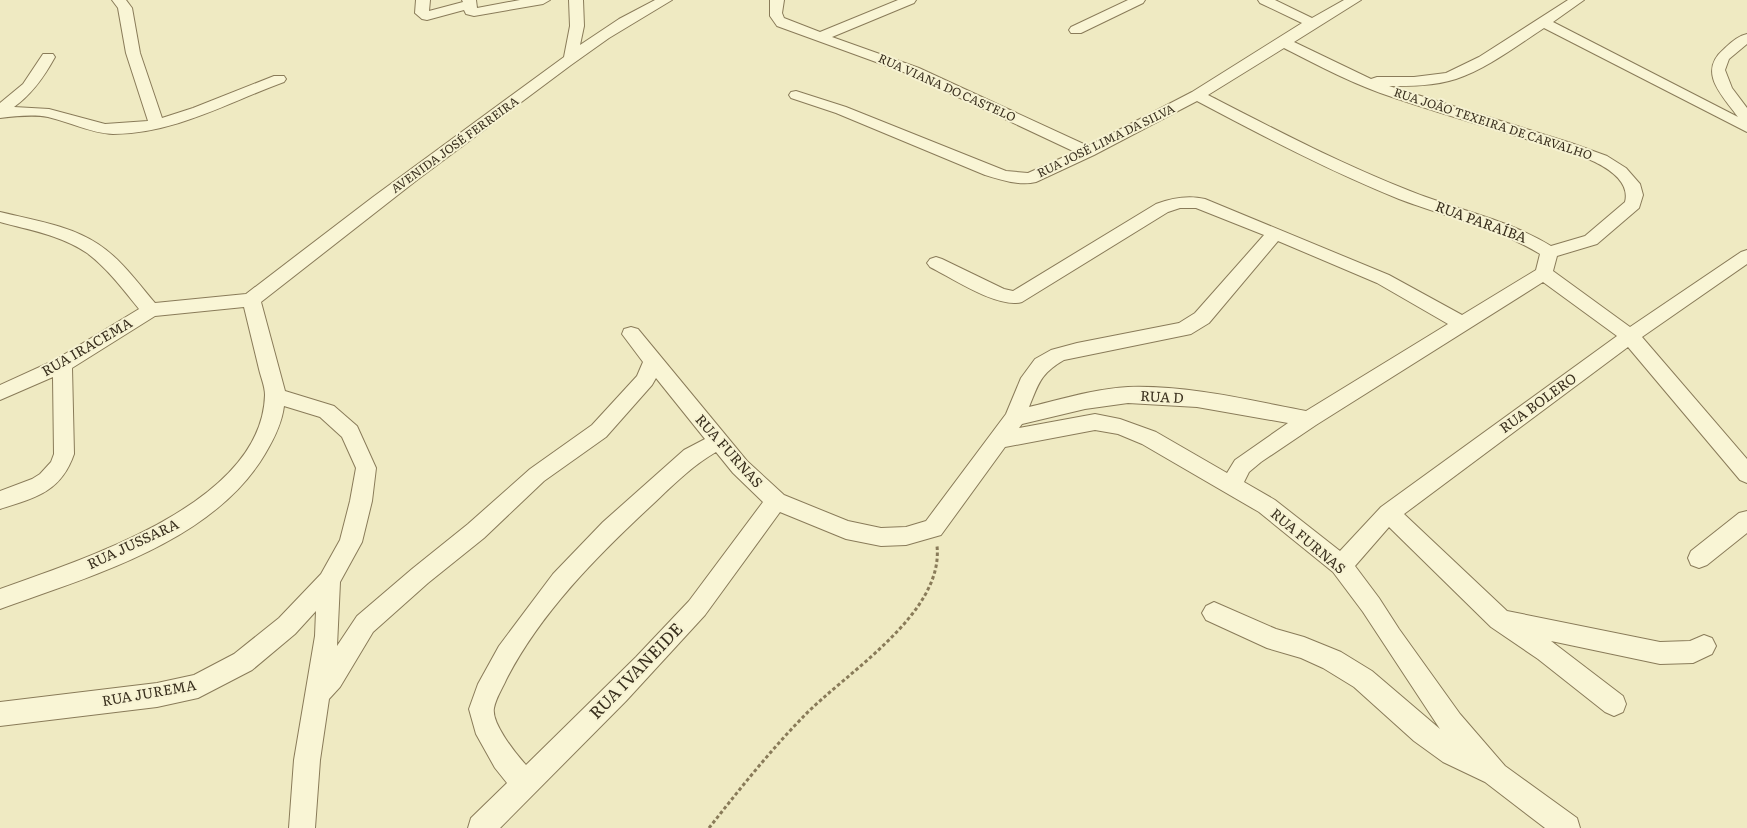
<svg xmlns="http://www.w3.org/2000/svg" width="1747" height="828" viewBox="0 0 1747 828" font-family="Literata,serif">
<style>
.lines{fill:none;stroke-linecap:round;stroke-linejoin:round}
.minor-casing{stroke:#897b59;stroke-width:2}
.path{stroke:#897b59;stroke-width:3;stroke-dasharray:3.5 2.5;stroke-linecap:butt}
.minor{fill:#f9f5d5;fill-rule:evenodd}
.labels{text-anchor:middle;stroke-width:4;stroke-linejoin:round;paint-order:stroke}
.far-street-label{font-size:12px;fill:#392f1d;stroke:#f6f2d2}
.street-label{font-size:14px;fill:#392f1d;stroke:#f6f2d2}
.near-street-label{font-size:17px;fill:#392f1d;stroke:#f6f2d2}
</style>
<rect width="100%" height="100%" fill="#efeac2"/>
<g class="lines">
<defs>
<path id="minor" d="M112 0H126L132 8 140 53 162 118 193 108 274 76H284L286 79 284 82C229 102 174 134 113 134 90 133 70 122 48 117 33 114 16 116 0 118V103L23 84 43 54H53L55 57C44 77 32 94 14 107L49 109 105 124 148 121 126 53 118 8Z
M416 0H430L429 11 463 2 462 0H476L477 8 520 0H550L543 4 474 16 466 14 464 10 427 20 422 19 415 13Z
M569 0H583L584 26 580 45 619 19 655 0H672L609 38 571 65 417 180 261 302 285 391 334 406 357 426 376 468 372 501 362 542 340 582 337 646 357 616 412 569 468 524 530 469 592 425 637 376 643 362 622 334 624 329 631 327 638 329 747 461 784 495 848 521 881 528 906 527 926 521 1006 414 1021 378 1035 359 1051 350 1077 343 1179 323 1195 313 1264 235 1196 208H1180L1168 212 1022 302C998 309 952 278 930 267L927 263 930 259 936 257 942 259 1004 289 1013 291 1156 204C1172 198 1188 195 1205 199L1389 275 1462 315 1536 270 1540 254C1496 227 1446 217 1399 199 1330 171 1263 136 1197 101L1094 155 1036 182C1020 186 1001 180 985 175L836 113 791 98 789 95 791 92 796 91 846 107 1006 171 1028 173 1075 152 909 74 777 26 770 16V0H784L782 13 784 18 820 32 898 0H916L914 3 832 37 919 68 1088 146 1192 92 1302 23 1260 3 1258 0H1275L1312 18 1344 0H1361L1294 42 1371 79 1377 77H1414L1446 73 1479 57 1568 0H1584L1553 22 1738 117C1722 95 1697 72 1724 49 1730 43 1738 36 1747 34V44L1729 59 1725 70 1732 88 1747 108V132L1544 28C1518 45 1485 70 1456 79 1434 86 1411 86 1389 86L1571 143 1607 156 1626 168 1640 184 1643 195 1639 208 1597 244 1557 256 1553 271 1630 327 1741 252 1747 250V264L1642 337 1747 459V483L1740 480 1628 347 1404 514 1507 611 1660 642 1690 641 1704 635 1712 638 1716 646 1712 654 1693 663 1660 664 1551 641 1623 696 1626 704 1623 712 1614 716 1605 712 1538 659 1491 627 1389 527 1355 566 1379 598 1399 629 1460 714 1505 766 1577 818 1580 828H1545L1485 782 1443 762 1414 741 1354 687 1323 668 1301 658 1267 648 1206 620 1202 613 1206 606 1214 602 1276 629 1304 637 1341 652 1372 671 1440 729 1363 612 1333 572 1259 512 1142 444 1118 434 1095 430 1005 447 941 535 906 545 881 546 846 539 780 512 705 615 626 701 500 828H468L471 818 507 783 495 768 476 734 469 709 478 684 499 646 553 574 603 522 684 450 705 439 656 378 652 385 606 437 544 481 484 538 428 583 373 632 340 687 329 699 320 760 315 828H289L294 760 315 636 316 611 295 634 252 670 198 698 157 707 0 726V702L157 683 194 675 234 654 279 618 321 574 340 540 350 501 356 468 342 437 320 417 284 406C282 423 274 439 265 454 213 542 91 576 0 609V589C83 559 262 504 265 395 265 386 261 378 259 369 254 348 249 328 244 307L155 316 72 368 74 454C61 492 35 498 0 509V491L32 479 40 474 51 462 54 454 53 377 0 400V385L55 360 139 309C123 289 107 268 87 253 61 235 29 230 0 222V212C33 220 69 225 98 244 121 259 138 283 155 303L246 294 373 197 564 57 570 26ZM1284 48C1319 66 1355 85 1392 97 1436 112 1481 125 1526 139 1549 146 1573 152 1595 162 1611 170 1630 183 1625 202L1585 236 1551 246C1507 219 1457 210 1410 191 1341 164 1274 129 1208 95ZM1278 241 1377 283 1448 324 1306 411C1248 400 1188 385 1128 387 1095 389 1062 399 1029 407 1039 383 1040 374 1064 360L1191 334 1209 323ZM1543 282 1617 336 1381 507 1340 551 1275 500 1244 482 1249 472 1261 462 1316 425ZM1128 403 1197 407 1288 423 1235 460 1227 473 1156 432 1120 419 1095 414 1019 428 1022 424 1085 409ZM716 452 733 473 763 502 689 601 636 657 526 765C516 754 491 723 494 708 496 698 502 689 506 680 540 613 598 555 653 504 673 485 692 466 716 452Z
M1128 0H1145L1143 3 1081 33H1071L1069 30 1071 27Z
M1747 511V533L1707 565 1699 568 1691 565 1688 558 1691 551 1739 513Z"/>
</defs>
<use href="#minor" class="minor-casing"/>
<path class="path" d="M709 828C739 790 769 752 803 717 845 673 944 614 937 546"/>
<use href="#minor" class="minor"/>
</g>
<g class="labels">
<g class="far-street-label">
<text transform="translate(947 88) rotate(24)" y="4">RUA VIANA DO CASTELO</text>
<text transform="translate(1493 124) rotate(18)" y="4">RUA JOÃO TEXEIRA DE CARVALHO</text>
<text transform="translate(1106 141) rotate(-26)" y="4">RUA JOSÉ LIMA DA SILVA</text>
<text transform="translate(455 145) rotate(-36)" y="4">AVENIDA JOSÉ FERREIRA</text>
</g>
<g class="street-label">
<text transform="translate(1481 222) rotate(20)" y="5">RUA PARAÍBA</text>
<text transform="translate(87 347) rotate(-30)" y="5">RUA IRACEMA</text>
<text transform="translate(1162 397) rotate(3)" y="5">RUA D</text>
<text transform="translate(1538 403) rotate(-36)" y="5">RUA BOLERO</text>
<text transform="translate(729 451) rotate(48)" y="5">RUA FURNAS</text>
<text transform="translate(1308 541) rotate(40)" y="5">RUA FURNAS</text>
<text transform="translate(133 544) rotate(-25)" y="5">RUA JUSSARA</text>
<text transform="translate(149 693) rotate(-10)" y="5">RUA JUREMA</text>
</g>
<g class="near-street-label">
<text transform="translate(636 671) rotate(-46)" y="6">RUA IVANEIDE</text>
</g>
</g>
</svg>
